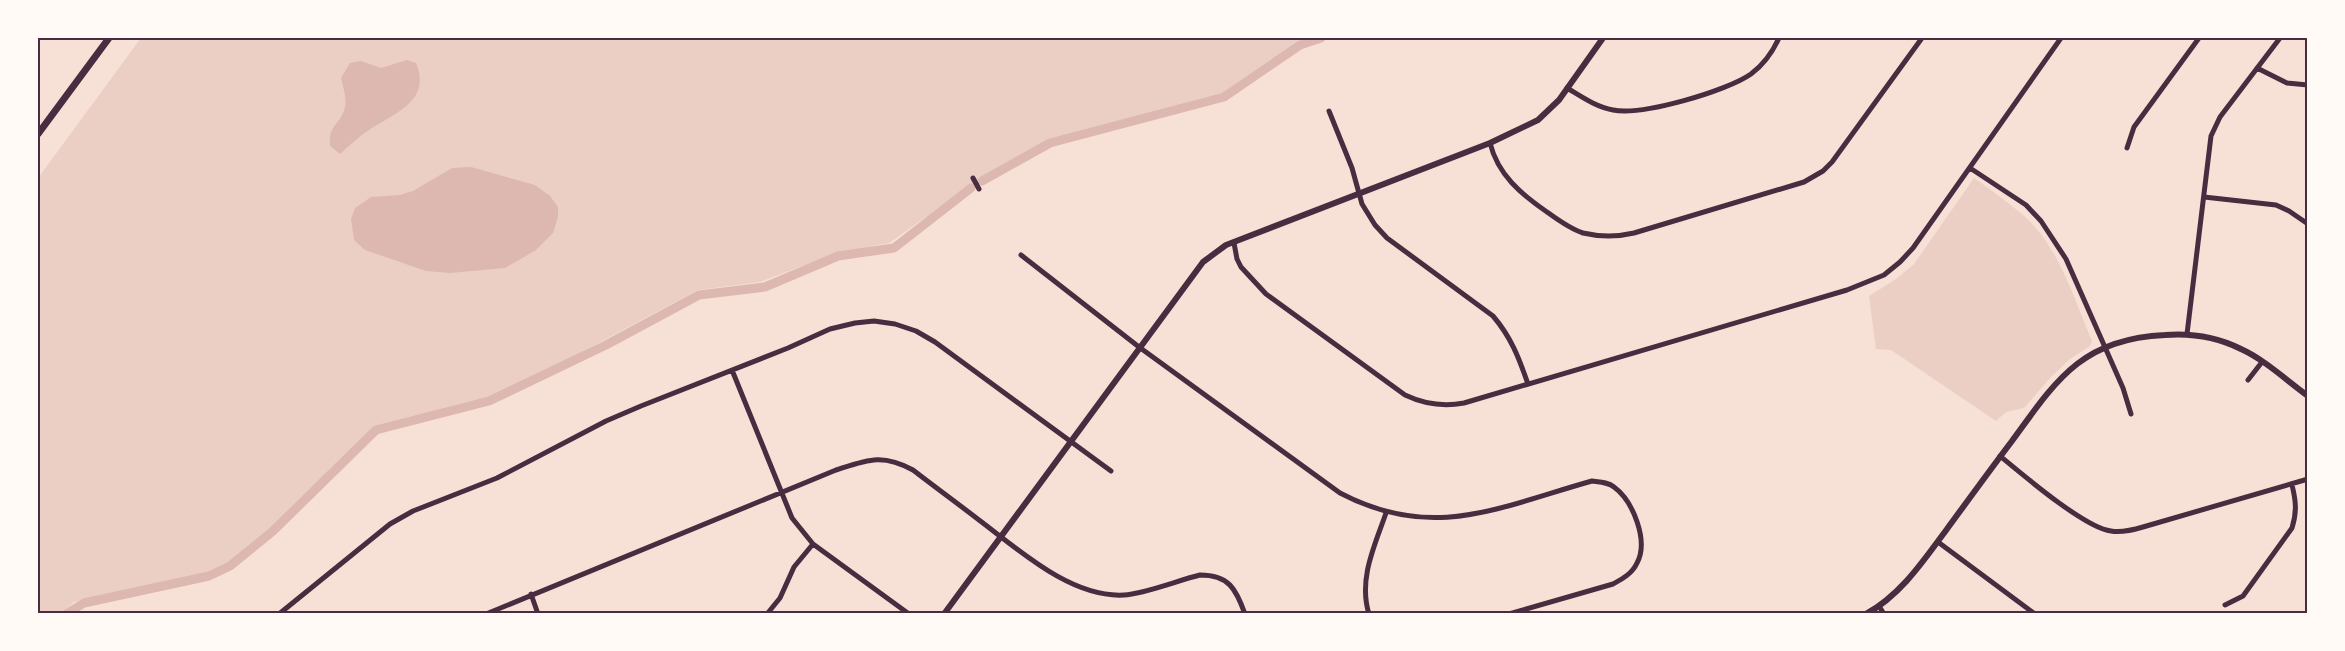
<svg xmlns="http://www.w3.org/2000/svg" width="2345" height="651" viewBox="0 0 2345 651" font-family="'Source Sans 3',sans-serif">
<style>
.green{fill:#ebcfc5}
.water{fill:#dcb8b0}
.lines{fill:none;stroke-linecap:round;stroke-linejoin:round}
.canal{stroke:#dcb8b0;stroke-width:9}
.minor{stroke:#4a2c40;stroke-width:5}
.tertiary{stroke:#4a2c40;stroke-width:6}
.secondary{stroke:#4a2c40;stroke-width:7}
.neatline{fill:none;stroke:#4a2c40;stroke-width:2}
</style>
<rect width="100%" height="100%" fill="#f7e1d7"/>
<path class="green" d="M141 38H1307L1299 40 1222 93 1052 139 986 175 889 243 834 254 760 282 698 290 542 373 479 401 371 429 270 531 229 563 211 572 74 602 61 613 38 614V178Z
M1974 178C1991 190 2008 202 2023 215 2059 246 2074 299 2092 341L2090 346 2070 359 2051 377 2024 408 2006 412 1996 421 1891 350 1876 349 1869 296 1896 279 1914 264Z"/>
<path class="water" d="M407 60 416 63C432 101 395 113 369 130 358 137 349 146 340 154L330 146C328 124 341 125 345 107 347 98 343 87 341 78L350 63 361 61 381 68Z
M471 167 535 185 550 196 558 207V217L553 233 536 250 505 268 450 273 426 271 365 250 354 240 351 219 355 208 371 197 400 195 413 191 452 168Z"/>
<g class="lines">
<path class="canal" d="M982 181 1050 143 1224 97 1300 45 1321 38
M66 614 84 603 209 576 230 566 273 531 376 430 489 401 606 345 699 295 765 287 838 256 894 248 971 188"/>
<path class="minor" d="M2257 68 2287 83 2308 85
M1567 88C1582 97 1596 107 1613 110 1642 116 1727 91 1751 74 1763 65 1773 51 1779 38
M1329 111 1352 168 1362 204 1375 225 1387 238 1493 316C1511 337 1519 358 1528 384
M1490 143C1498 175 1521 194 1547 212 1558 220 1570 229 1583 233 1600 237 1617 237 1634 233L1804 182 1823 171 1832 162 1922 38
M2127 148 2134 127 2199 38
M1970 168 2026 205 2041 221 2066 259 2123 388 2131 414
M973 178 979 189
M2204 197 2276 205 2289 211 2308 224
M1234 243 1237 259 1241 267 1266 294 1405 395C1424 404 1443 407 1464 403L1847 290 1884 275 1900 262 1913 248 2061 38
M1021 255 1139 347 1340 493C1433 542 1499 507 1592 481 1600 482 1608 482 1614 487 1633 501 1649 541 1637 563 1632 574 1622 579 1613 584L1509 614
M2187 334 2211 136 2220 117 2280 38
M732 370 792 518 813 544 909 614
M2248 380 2262 362
M2000 456C2023 475 2085 528 2111 531 2122 533 2133 530 2143 527L2308 479
M1938 542 2035 614
M531 594 538 614
M2225 605 2243 596 2292 528C2297 512 2296 501 2292 485
M1879 606 1884 614
M279 614 390 524 413 511 497 478 606 421 641 406 788 348 830 329 855 323 874 321 895 324 916 331 935 342 1111 471
M486 614 836 470C867 460 882 453 913 470 935 487 957 503 979 520 1019 550 1071 598 1124 595 1144 594 1179 580 1200 575 1229 575 1236 589 1245 614
M767 614 780 598 794 567 813 544
M1369 614C1358 579 1375 545 1386 513"/>
<path class="tertiary" d="M944 614 1203 262 1226 245 1490 143 1538 120 1559 100 1603 38
M1866 614C1901 595 1924 560 1947 529 1969 499 1990 470 2012 441 2057 379 2082 339 2165 335 2191 333 2217 337 2241 349 2265 360 2286 380 2308 396"/>
<path class="secondary" d="M38 134 109 38"/>
</g>
<rect width="2345" height="651" fill="none" stroke="#fffaf5" stroke-width="78"/>
<rect x="39" y="39" width="2267" height="573" class="neatline"/>
</svg>
